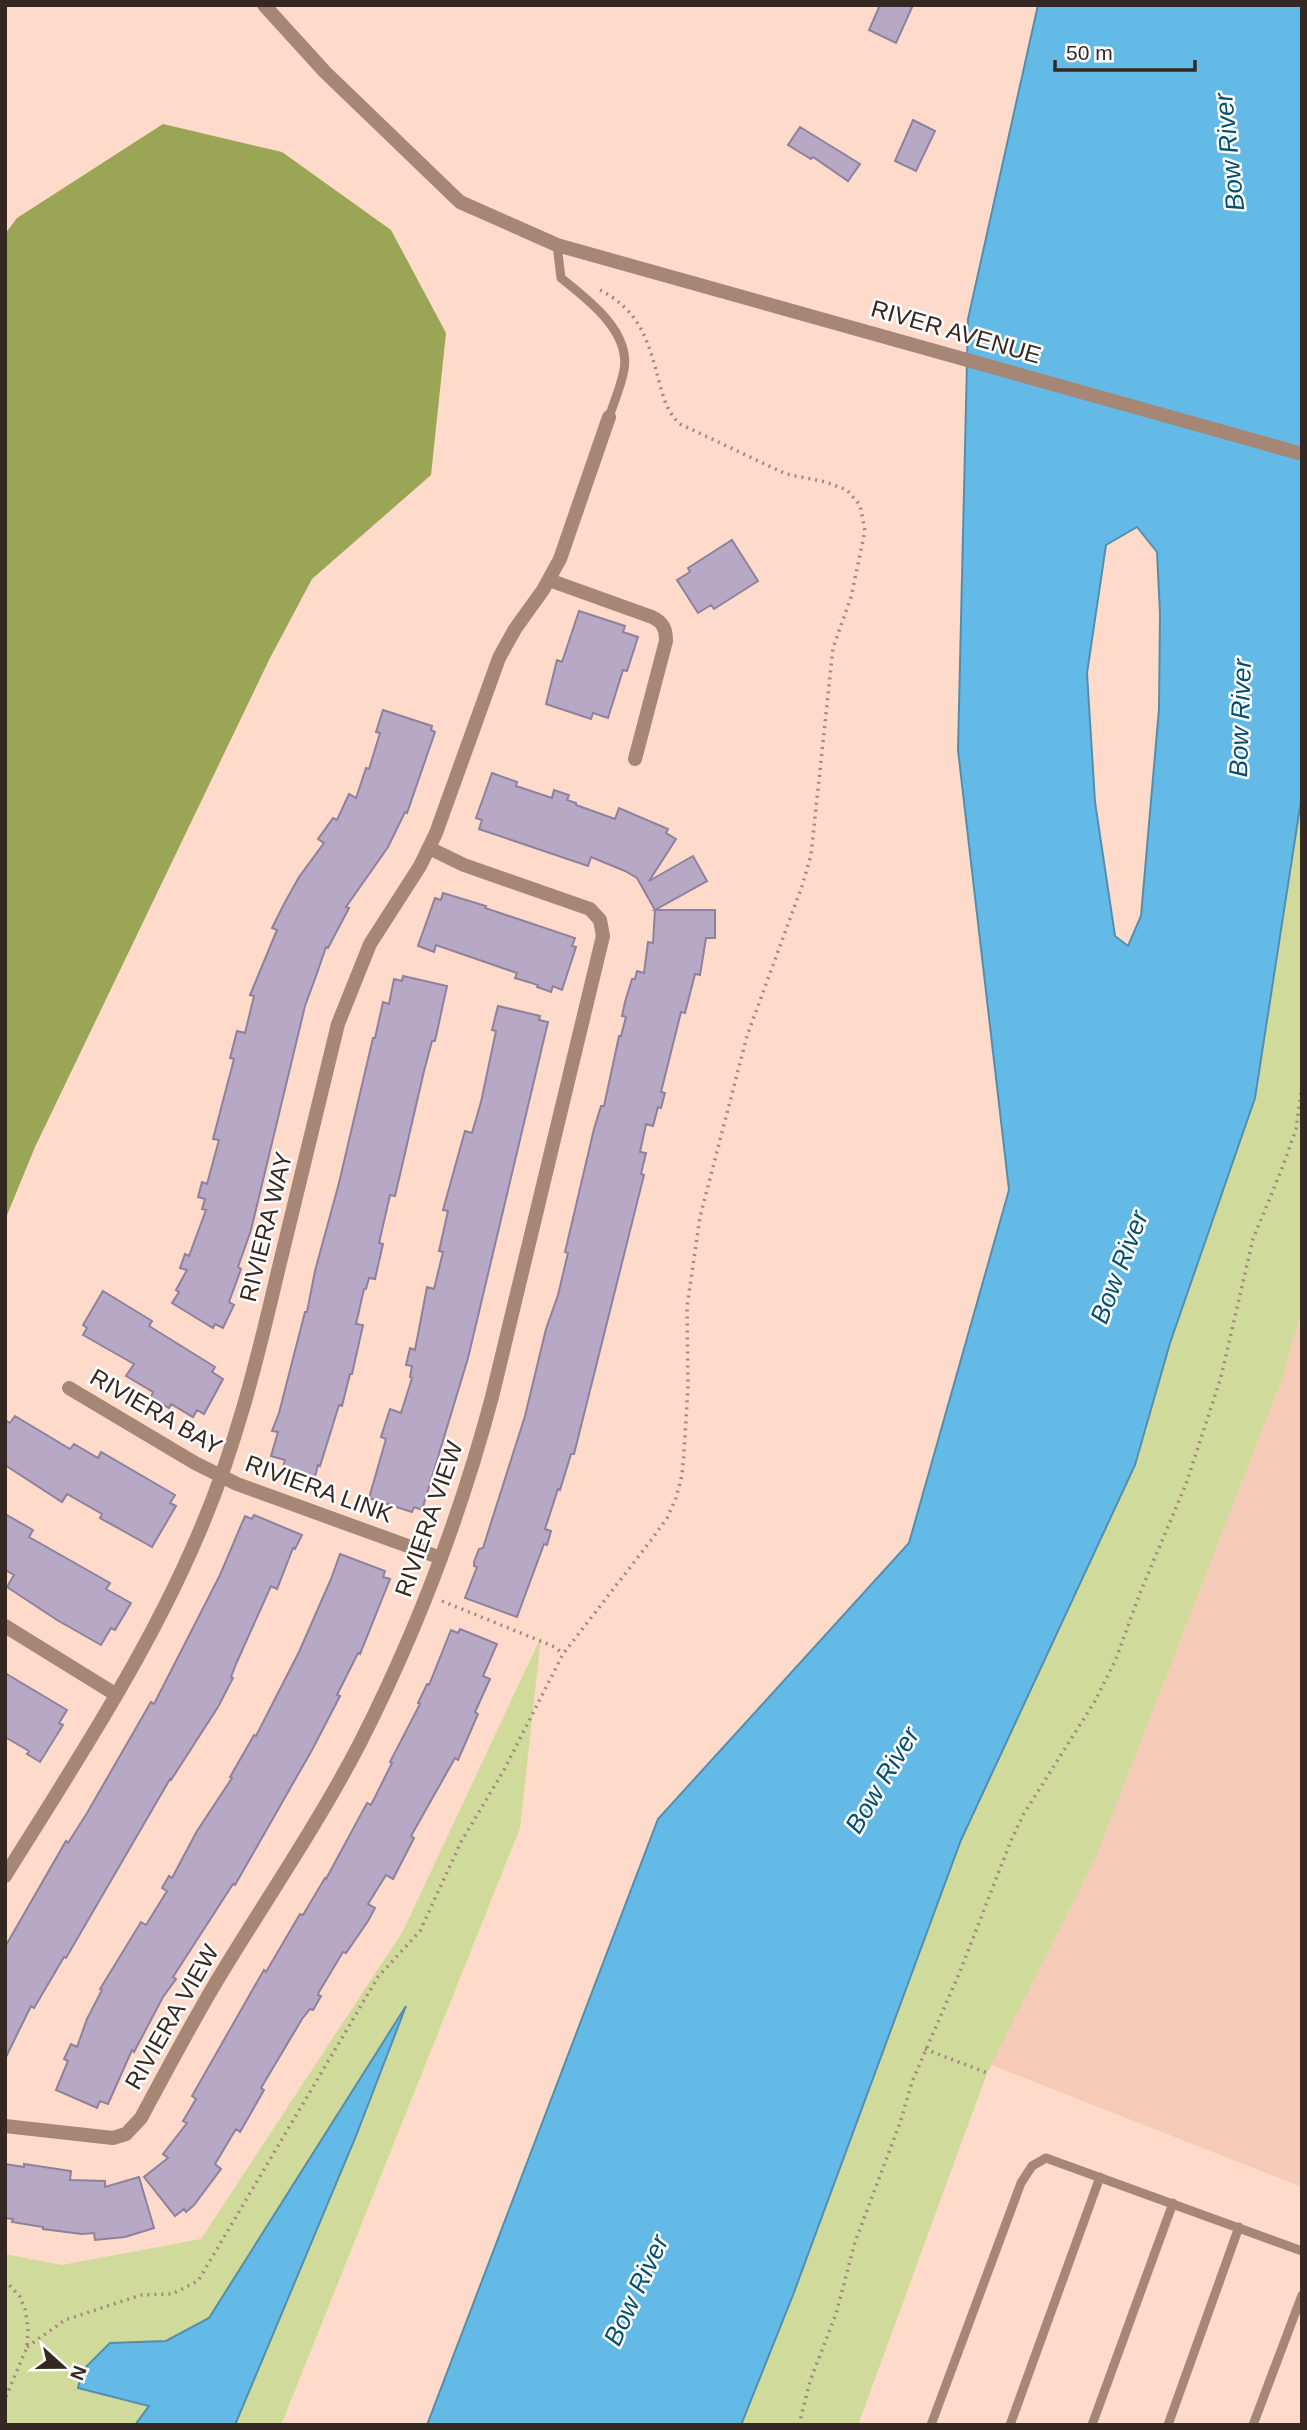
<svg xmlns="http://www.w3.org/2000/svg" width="1307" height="2430" viewBox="0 0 1307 2430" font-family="Helvetica,sans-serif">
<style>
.built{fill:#f5cbb8}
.green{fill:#d0da9a}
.forest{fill:#9aa555}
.water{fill:#63bae7;stroke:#558eac;stroke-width:2;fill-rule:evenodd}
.building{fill:#b7a9c6;stroke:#8e819d;stroke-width:2}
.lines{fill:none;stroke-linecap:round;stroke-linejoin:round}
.path{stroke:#a2897d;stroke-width:3.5;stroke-dasharray:2 5;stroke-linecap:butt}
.lane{stroke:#a68674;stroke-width:9}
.street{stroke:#a68674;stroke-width:14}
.labels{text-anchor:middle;stroke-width:5;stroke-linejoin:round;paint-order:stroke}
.street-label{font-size:24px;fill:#352822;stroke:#fff}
.water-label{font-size:26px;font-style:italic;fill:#044f6d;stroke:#fff}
</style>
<rect width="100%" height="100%" fill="#fddaca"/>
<path class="built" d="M1302 1309V2187L991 2065 1096 1857 1282 1379Z"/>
<path class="green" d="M1302 794V1309L1282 1379 1096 1857 987 2073 858 2425H741L793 2295 961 1840 1135 1465 1170 1343 1255 1098Z
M541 1637 520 1828 281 2425H5V2254L62 2265 201 2239 403 1931Z"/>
<path class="forest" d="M163 124 282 152 391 230 446 333 431 475 312 579 270 658 35 1147 5 1220V234L17 218Z"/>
<path class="water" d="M1038 5H1302V794L1255 1098 1170 1343 1135 1465 961 1840 793 2295 741 2425H427L658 1819 909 1543 1009 1190 958 750 968 319ZM1137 527 1157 552 1160 614 1159 709 1141 916 1128 946 1115 936 1095 802 1087 673 1106 545Z
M406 2006 356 2136 235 2425H135L149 2406 78 2388 82 2371 110 2343 166 2341 209 2318Z"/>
<path class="building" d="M880 5H913L896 43 869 30Z
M913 120 935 131 916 171 895 161Z
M800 127 860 164 848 181 813 157 811 159 788 145Z
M732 540 758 581 714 609 711 605 698 613 677 580 690 572 688 568Z
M579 611 625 626 623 632 638 637 627 671 623 670 608 718 593 713 591 719 546 704 557 660 562 662Z
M383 710 432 726 431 730 435 732 407 813 405 812 388 847 346 907 349 908 328 948 326 947 316 976 305 1006 251 1230 238 1267 241 1269 229 1302 234 1305 223 1328 215 1324 213 1328 172 1303 179 1292 176 1290 187 1270 180 1268 185 1254 189 1256 206 1210 202 1209 205 1199 198 1197 202 1182 207 1184 219 1140 213 1139 234 1059 230 1058 237 1031 245 1033 254 996 250 995 277 930 272 928 284 904 299 877 324 843 318 839 333 818 337 820 349 794 356 798 366 768 369 769 380 733 376 732Z
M492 773 517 782 516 786 552 798 554 790 569 795 567 800 576 803V805L615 819 619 808 668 829 666 833 676 839 649 881 693 856 707 881 655 910H715V938H706L700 975 695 974 685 1013 681 1012 661 1092 665 1093 661 1108 658 1107 653 1126 646 1124 640 1152 646 1153 641 1174 644 1175 574 1454H571L560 1490 558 1489 545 1529 551 1531 547 1545 544 1544 517 1617 465 1598 477 1567 474 1566V1562L479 1549 483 1548 525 1416 546 1329 558 1295 568 1253 565 1252 594 1129 601 1106H604L619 1036H621L626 1017 622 1016 625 1002 632 979H635L637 971 644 973 648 942 653 943 655 910 637 878 625 871 591 857 588 866 479 829 482 820 476 818Z
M443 893 486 906 485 908 575 938 572 946 576 947 562 990 553 986 551 992 537 987 538 985 515 978 517 973 436 945 434 952 418 946 435 898 441 900Z
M403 976 447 986 435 1041H432L424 1071 395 1196 390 1195 379 1243 383 1244 375 1279 369 1278 366 1289H364L356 1324 363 1325 352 1374H350L342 1406 339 1405 320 1466 318 1465 315 1476 283 1467 285 1460 271 1456 278 1432 272 1431 279 1413 305 1312H307L315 1271 339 1183 373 1038H375L383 1002 389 1004 394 979 402 981Z
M498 1006 540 1016 539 1020 548 1022 468 1358 422 1510 414 1507 412 1512 369 1498 386 1439 381 1437 390 1409 401 1413 412 1378 410 1377 412 1366 406 1365 410 1348 415 1350 427 1287 434 1289 443 1252 439 1251 448 1211 443 1210 465 1131 472 1133 481 1102 496 1031 492 1030Z
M103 1291 152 1321 149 1326 215 1367 212 1372 223 1379 204 1414 197 1410 193 1417 171 1404 169 1408 151 1397 153 1392 126 1376 134 1364 83 1335 87 1328 83 1325Z
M15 1416 70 1449 74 1444 98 1458 101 1452 175 1495 170 1503 176 1506 152 1547 100 1518 102 1514 67 1494 62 1502 5 1465V1420L10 1423Z
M5 1514 33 1530 29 1537 110 1583 106 1589 131 1603 115 1630 111 1628 101 1645 57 1620 7 1587 14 1575 5 1570Z
M254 1515 302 1535 295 1549 293 1548 277 1589 271 1586 236 1664 231 1677 233 1678 218 1707 171 1780 170 1779 66 1958 64 1957 34 2008 31 2006 5 2059V1947L66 1841 68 1843 87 1813 151 1702 154 1704 220 1575 245 1516 252 1519Z
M340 1554 385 1571 383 1577 390 1579 360 1654 358 1653 337 1695 340 1696 312 1750 235 1885 233 1884 173 1977 176 1979 163 1997 134 2052 132 2050 108 2104 100 2101 97 2108 56 2090 68 2061 64 2059 71 2044 77 2047 87 2019 102 1990 100 1989 141 1922 146 1925 167 1891 162 1888 169 1876 172 1878 197 1831 232 1778 230 1777 254 1735 256 1736 299 1652 331 1579Z
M460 1629 497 1644 483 1676 490 1679 475 1712 478 1714 458 1760 455 1758 411 1836 414 1838 393 1879 386 1875 368 1904 375 1908 368 1921 346 1953 343 1952 319 1992 318 1995 321 1996 313 2010 310 2009 302 2019 261 2088 264 2090 240 2132 236 2129 215 2164 221 2169 194 2205 186 2212 184 2209 175 2216 144 2177 168 2158 163 2154 187 2123 183 2121 196 2099 192 2096 253 1989 264 1970 266 1972 300 1914 303 1915 325 1878 326 1879 367 1803 371 1805 392 1763 390 1762 420 1704 418 1703 427 1684 429 1685 451 1630 458 1633Z
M5 1673 67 1710 59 1723 63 1725 40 1762 27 1754 29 1751 5 1737Z
M5 2164 24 2167V2164L71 2171 70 2180 105 2181V2187L139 2177 154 2228 125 2237 95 2240 94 2233 82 2234 43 2229V2227L12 2222 13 2219 5 2218Z"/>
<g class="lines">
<path class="path" d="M442 1601 555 1647 563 1654
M925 2049 987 2073
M5 2280 20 2297 25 2309 28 2328 27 2347 5 2399
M27 2347 65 2320 141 2295 172 2294 198 2281 378 1977 420 1931 461 1842 504 1770 563 1654 652 1539 667 1518 676 1498 682 1475 684 1453 688 1386 687 1307 700 1217 747 1036 802 886 811 855 833 648 851 597 865 531 860 505 847 490 826 482 786 474 680 424C668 413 664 400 660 385 648 340 641 310 596 288
M799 2425 810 2381 836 2314 855 2242 900 2123 912 2082 961 1969 1010 1843 1023 1815 1095 1701 1116 1659 1140 1593 1186 1484 1221 1377 1253 1239 1283 1166 1296 1129 1302 1086"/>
<path class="lane" d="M557 245 561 278C587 299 631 331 624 370 621 386 614 402 609 417
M931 2425 1021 2183 1032 2166 1046 2158 1302 2251
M1010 2425 1100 2177
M1092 2425 1173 2203
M1168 2425 1239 2227
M1253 2425 1302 2295"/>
<path class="street" d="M264 5 325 72 460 202 557 245 1302 454
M549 580 652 617C663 622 666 629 666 641L635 759
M69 1388 195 1463 237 1484 441 1558
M5 1626 115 1694
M5 1876C73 1767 148 1653 198 1535 235 1450 257 1361 278 1271 298 1189 318 1106 338 1024L370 944 420 866 436 833 499 658 515 629 543 590 560 559 609 417
M5 2126 113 2138 126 2134 141 2118C165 2073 189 2028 215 1984 263 1904 317 1826 360 1743 416 1633 460 1517 492 1397L603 936 600 920 590 909 464 865 429 848"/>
</g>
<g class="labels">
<g class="street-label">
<text transform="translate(956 332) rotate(16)" y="8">RIVER AVENUE</text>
<text transform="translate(266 1227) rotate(-76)" y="8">RIVIERA WAY</text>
<text transform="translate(156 1412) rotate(30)" y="8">RIVIERA BAY</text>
<text transform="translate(319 1489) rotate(20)" y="8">RIVIERA LINK</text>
<text transform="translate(429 1519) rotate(-71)" y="8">RIVIERA VIEW</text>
<text transform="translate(172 2017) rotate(-60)" y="8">RIVIERA VIEW</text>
</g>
<g class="water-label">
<text transform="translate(1229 152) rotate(-96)" y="9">Bow River</text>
<text transform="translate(1240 718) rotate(-88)" y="9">Bow River</text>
<text transform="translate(1119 1267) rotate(-69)" y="9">Bow River</text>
<text transform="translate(882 1780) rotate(-59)" y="9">Bow River</text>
<text transform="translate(636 2290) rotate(-65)" y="9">Bow River</text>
</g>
</g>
<rect width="1307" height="2430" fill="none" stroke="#352822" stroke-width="14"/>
<g transform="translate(63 2367) rotate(111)" stroke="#ffffff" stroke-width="5" paint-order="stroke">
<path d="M0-5L12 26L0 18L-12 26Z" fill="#352822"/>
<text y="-10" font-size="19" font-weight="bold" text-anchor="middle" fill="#352822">N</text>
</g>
<path d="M1055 60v10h140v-10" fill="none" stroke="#352822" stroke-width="3.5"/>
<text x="1066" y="60" font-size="21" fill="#352822" stroke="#ffffff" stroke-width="5" paint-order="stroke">50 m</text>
</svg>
